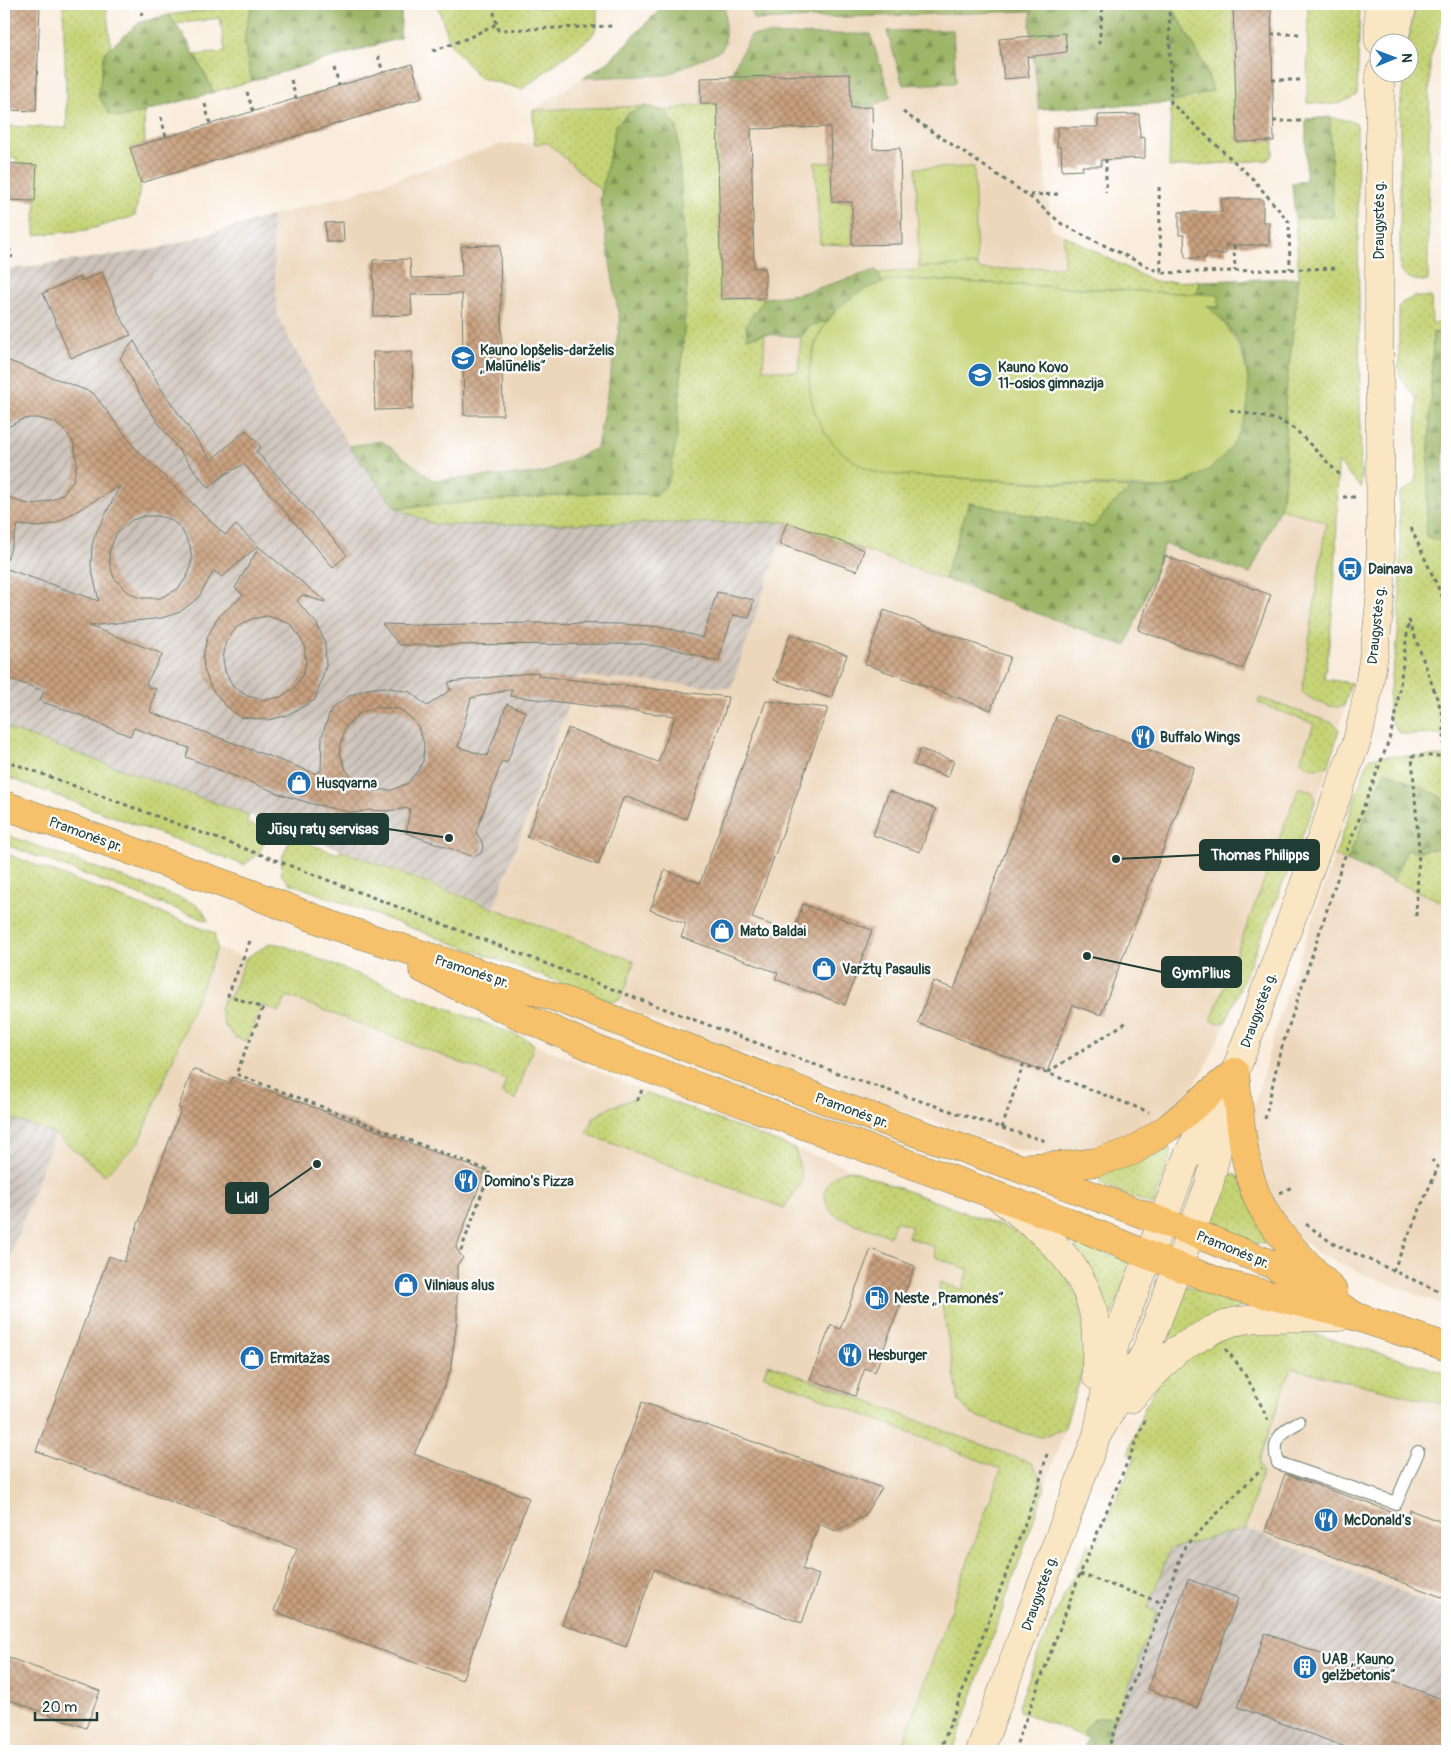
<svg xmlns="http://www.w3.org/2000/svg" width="1451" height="1755" viewBox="0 0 1451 1755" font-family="Pangolin,sans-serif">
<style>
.built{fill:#edd7bb}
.industrial{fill:url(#industrial-furrows)}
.grass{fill:url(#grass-dots);stroke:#728854}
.forest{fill:url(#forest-firs);stroke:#5e794d}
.pitch{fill:#c5d375;stroke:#728854}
.building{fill:url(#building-cross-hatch);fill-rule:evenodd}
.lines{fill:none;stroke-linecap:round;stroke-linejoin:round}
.service-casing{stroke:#6b7a6f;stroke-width:14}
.secondary-casing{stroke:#6b7a6f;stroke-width:29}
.primary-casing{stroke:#6b7a6f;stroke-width:29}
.path{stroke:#6b7a6f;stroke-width:3;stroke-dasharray:4 4;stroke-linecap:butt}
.service{stroke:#fff;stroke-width:12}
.secondary{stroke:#fbe6c4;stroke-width:28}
.primary{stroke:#f6c16b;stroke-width:28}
.labels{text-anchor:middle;stroke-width:4.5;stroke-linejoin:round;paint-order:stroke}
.street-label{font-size:14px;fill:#1f3d34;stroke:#fff}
.poi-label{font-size:14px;font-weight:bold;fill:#1f3d34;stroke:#fff;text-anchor:start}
.leader{fill:none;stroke:#1f3d34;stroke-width:2}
.callout-dot{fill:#1f3d34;stroke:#fff;stroke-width:2}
.callout{fill:#1f3d34;stroke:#1f3d34;stroke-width:2}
.callout-label{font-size:15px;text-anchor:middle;font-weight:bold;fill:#fff}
</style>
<defs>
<pattern id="industrial-furrows" width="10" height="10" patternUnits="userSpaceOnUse" patternTransform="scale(1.25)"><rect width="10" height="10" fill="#ccc2b9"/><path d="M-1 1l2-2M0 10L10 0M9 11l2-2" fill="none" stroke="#a59f97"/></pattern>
<pattern id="grass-dots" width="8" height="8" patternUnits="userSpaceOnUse" patternTransform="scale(1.25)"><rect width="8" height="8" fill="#c5d375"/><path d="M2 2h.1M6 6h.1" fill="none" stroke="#a9b666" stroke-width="1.8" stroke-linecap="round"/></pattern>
<pattern id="forest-firs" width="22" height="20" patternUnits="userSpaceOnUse" patternTransform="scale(1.25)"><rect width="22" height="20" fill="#9cb566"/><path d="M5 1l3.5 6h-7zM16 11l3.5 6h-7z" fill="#7f9455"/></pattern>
<pattern id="building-cross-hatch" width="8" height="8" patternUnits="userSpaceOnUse" patternTransform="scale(1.25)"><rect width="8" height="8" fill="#c9a07f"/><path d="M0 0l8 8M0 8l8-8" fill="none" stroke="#a38469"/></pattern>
</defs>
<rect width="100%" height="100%" fill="#fff"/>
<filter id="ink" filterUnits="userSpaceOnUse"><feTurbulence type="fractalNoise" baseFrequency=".02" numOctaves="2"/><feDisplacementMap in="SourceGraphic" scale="10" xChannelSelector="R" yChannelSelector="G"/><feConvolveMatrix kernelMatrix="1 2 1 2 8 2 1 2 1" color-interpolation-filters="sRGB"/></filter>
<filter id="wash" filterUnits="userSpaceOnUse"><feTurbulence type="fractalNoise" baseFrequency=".0096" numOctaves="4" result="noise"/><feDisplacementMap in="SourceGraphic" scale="20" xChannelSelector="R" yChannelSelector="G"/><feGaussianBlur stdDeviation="1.12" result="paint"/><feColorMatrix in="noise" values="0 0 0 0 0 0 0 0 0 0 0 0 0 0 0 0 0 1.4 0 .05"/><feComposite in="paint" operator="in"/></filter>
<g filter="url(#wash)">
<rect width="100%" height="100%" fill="#f9ecdc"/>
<path class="built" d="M665 4H1033L1030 25 1051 228 1154 282 1334 277 1337 524 1330 642 1324 679 1351 683 1329 766 1290 872 1233 1007 1205 1068 1176 1111 1142 1135 1106 1150 1064 1155 1012 1149 878 1102 648 1018 619 1000 627 985 634 961 494 907 579 676 730 687 787 522 396 508 349 446 322 400 278 316 271 216 348 195 502 144H534L533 110 608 62Z
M1335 856 1447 904V1306L1376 1279 1322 1256 1293 1234 1263 1184 1252 1112 1286 995Z
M271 943 282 945 524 1038 534 1044 649 1093 1020 1233 1081 1380 1020 1562 953 1751H4V1273L55 1134 106 1175 140 1141 217 948 246 958Z
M1291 1368 1447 1405V1610L1246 1528 1262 1472 1258 1463Z"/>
<path class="industrial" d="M271 216 278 317 322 400 349 446 396 508 436 525 787 522 731 688 579 676 494 907 249 815 4 727V270L156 249Z
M4 1116 55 1134 4 1273Z
M1246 1528 1447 1610V1751H1104L1157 1612 1148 1608 1170 1549Z"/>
<path class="grass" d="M63 4H106L111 47 105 52 122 118 144 112 145 144 130 148 141 183 135 216 87 230 35 235 36 165 16 164 17 158H4V126L67 128Z
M253 4C241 36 244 48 252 81L214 92 195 55 225 52 220 18 175 24 169 15Z
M437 4H540V8H548L549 4H597V27L591 37 522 89 480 78 451 45Z
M1171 4H1233L1237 141H1274L1273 154 1268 160 1169 167 1171 103 1213 90 1204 65Z
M1308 4H1360L1357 94C1339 108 1328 104 1307 103Z
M1416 4H1447L1430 60 1428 217V281C1416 281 1409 280 1400 271V111L1404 73 1408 72V42Z
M701 104H717L721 299 765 298 746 325 747 338 765 334 763 369 798 372 801 337 810 326 827 321C788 379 816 453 882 474L1132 488 1112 505 1093 527 969 503 944 579 787 522 436 525 396 508 607 492 655 495 677 436 687 284 677 127 665 111Z
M646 106 627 114 616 125 602 192 548 143 534 144 533 110Z
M1330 117 1351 121 1357 124 1361 488 1338 462C1337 534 1336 607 1324 679L1351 683 1344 706C1334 710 1308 700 1302 691L1326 522 1280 508 1286 474 1285 400 1299 278 1295 218 1333 216Z
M815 162 831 163 832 202H852V245L820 244Z
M1064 235 1154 282 1199 281 1197 294 909 279 882 282 878 273 917 270 919 267 977 265 981 270 1064 267Z
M1414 297H1431L1432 323H1446L1447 297V331L1433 333 1426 536 1447 543V735L1405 734 1398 732 1389 718V694L1398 637 1401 571 1399 494 1416 483 1417 399 1399 376V307L1402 303Z
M1260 698 1333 723 1339 729 1329 766C1318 768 1306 771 1301 759L1314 724 1258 703Z
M4 727 249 815 246 823 269 830 260 852 244 865 4 776Z
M1389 756H1447V805L1440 796 1385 771 1347 861 1335 856 1369 758Z
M1299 787 1312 792 1316 801 1226 1022 1220 1023 1211 1021Z
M4 834 193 903 202 909 208 921 4 844Z
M1447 835V904L1393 881 1407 850 1419 851 1441 848Z
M291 838 339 854 340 850 634 961 627 985 619 1000 613 1002 289 883 281 875 282 858Z
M4 853 214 933 217 948 140 1141 105 1175 55 1134 4 1116Z
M271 943 282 945 524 1038 534 1044 515 1100 502 1093 506 1080 287 996 279 1012 262 1005 247 1041 236 1038 224 1025 220 1008 225 997 230 998 246 958Z
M649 1093 795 1149 803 1180 784 1208 587 1134 594 1117 611 1107Z
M1160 1146H1167L1171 1149V1157L1154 1204 1152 1205 1102 1185 1099 1176Z
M851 1170 1020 1233 1049 1250 1081 1301 1085 1362 1064 1429 1041 1437 1023 1433 971 1414 959 1401 939 1288 940 1282 962 1290 969 1270 936 1257 933 1246 908 1237 912 1227 896 1221 890 1236C876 1231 842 1221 832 1212 826 1206 823 1194 827 1186 832 1175 840 1172 851 1170Z
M1226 1174H1235L1238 1176 1268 1234 1267 1240 1263 1244 1255 1243 1212 1226 1209 1220 1223 1176Z
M1078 1245H1081L1125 1260 1129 1263V1271L1112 1315 1106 1314 1075 1248Z
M1187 1286 1235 1299 1239 1303V1309L1171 1340 1167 1335 1166 1330 1184 1287Z
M1294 1328 1447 1373V1405L1291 1368 1258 1463 1262 1472 1246 1528 1170 1549 1148 1608 1157 1612 1116 1718 1105 1717 1088 1738 1021 1712 1019 1705 1040 1648 1088 1543 1095 1546 1135 1458 1128 1454 1145 1407 1160 1380 1187 1355 1237 1332Z
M768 1364 1033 1464 1045 1487 953 1751H900L1001 1469 763 1375Z"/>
<path class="forest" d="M253 4H402L400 38 252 81C244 48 241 36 253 4Z
M665 4H725V43L721 50 667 75 583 78 608 62Z
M751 4H1171L1204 65 1213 91 1171 103 1039 109 1030 25 1032 11 755 20 753 19Z
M169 15 188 42 214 92 122 118 109 114 98 95 105 52 140 22Z
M953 30 956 83 903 85 887 31Z
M870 34 891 97 872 107 851 108 849 74 729 77 751 35Z
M646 106 665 111 677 127 687 284 677 436 670 476 665 487 655 495 607 492 396 508 349 446 382 441 433 480 542 473 597 448 620 323 600 200 616 125 627 114Z
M1330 117 1333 217 1295 218 1292 183 1306 181V119Z
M876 270 882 282 853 296 834 312 827 321 810 326 801 337 765 334 747 338 746 325 765 298 799 294Z
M1299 278 1285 400 1286 474 1280 508 1250 574 1165 544 1126 646 944 579 969 503 1093 527 1112 505 1132 488C1148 489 1163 489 1178 485 1239 466 1267 391 1235 336 1227 324 1217 315 1206 306L1219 295 1197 294 1199 281Z
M1447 331V379H1444L1443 543 1426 536 1433 333Z
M1385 771 1440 796 1447 805V835L1441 848 1419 851 1407 850 1393 881 1347 861Z
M1105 1717 1116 1718 1104 1751H1083L1088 1738 1083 1731 1094 1719Z"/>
<path class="pitch" d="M974 167 977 265 919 267 916 168Z
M900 279 1219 295 1218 307 1207 306C1278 365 1254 473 1162 488L882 474C776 441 790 294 900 279Z"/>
<g id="blocks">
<path class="building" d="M4 4H40L36 111 4 110Z
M1233 4H1271L1274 141 1237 142Z
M1065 33 1067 52 1027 57 1029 77 1004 79 999 39Z
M412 64 422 98 141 183 130 148Z
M850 74 851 108 872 107 873 149 900 148 902 244 852 245V202H832L830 127 751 129 754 268H765V298L721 299 717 104H701L700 78Z
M1139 114 1140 138 1145 137V158L1101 160V166H1082L1083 170 1062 171 1061 147H1057V127H1098V115Z
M4 163 37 165 35 201 4 200Z
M1221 199H1263V222H1269V245H1226V254H1206V258H1185L1184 235H1179V212H1222Z
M343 222 344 242H326L325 223Z
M500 245 503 415H464L462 294 411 295 412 315 374 316 373 260 410 259 411 278 462 277 461 246Z
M102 272 119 314 131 335 71 358 43 293 80 277 81 281Z
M134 341 160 387 211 460 246 430 261 447 256 451 347 555 333 567 244 464 224 475 208 488 159 424 143 400 120 358Z
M373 352H412L413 409 375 410Z
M4 359 93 393 135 448 225 535 236 525 258 546 222 577 214 571 198 598 180 612 162 618 89 626 163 654 146 683 149 687 156 689 150 712 317 774 319 771 321 772 322 736 331 709 349 696 367 689 385 687 410 692 427 706 452 689H449V682L538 672 539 676 728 697 725 711 686 819 624 796 598 865 527 837 568 728 658 762 675 716 510 696 512 689 471 698 458 747 487 756 507 704 526 712 507 763 502 761 476 832 482 842 483 847 481 853 474 857 406 833 410 808 386 811 370 810 353 813 313 804 273 792V791L186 757 189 748 134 728 130 736 90 720 91 719 40 701 44 691 4 677V568L99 601 91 566 92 545 95 535 120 486 56 523 40 527 18 525 7 560 4 559V495L20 502 34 505 54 499 64 493 73 481 77 463 74 444 68 434 56 423 38 418H30L21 420 4 429ZM144 516H158L170 519 181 528 190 546 192 559 189 572 186 578 178 589 160 598H140L128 592 114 578 110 565 109 552 117 533 132 520ZM375 707 400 709 413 720 418 727 424 743 423 761 419 769 408 783 392 790H374L358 783 346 770 340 753 343 735 346 727 359 714Z
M787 522 864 550 857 571 779 544Z
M259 547 325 601 324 602 302 595 297 601 317 624 325 643 326 666 315 700 285 716 268 720 240 717 224 704 211 688 204 669 203 657 207 638 217 618 243 595 235 588ZM268 616 291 624 304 644 306 661 304 672 295 687 281 697 264 700 247 696 233 686 225 671 223 659 226 642 236 628 251 619Z
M1165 556 1271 595 1243 669 1138 630Z
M717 592 754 600 749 618 733 615 718 662 679 650 643 644 400 645 382 624 414 625 533 623 621 624 664 627 703 638Z
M884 610 1010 657 991 710 865 664Z
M790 634 847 655 831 698 774 680Z
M766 701 828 708 752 918 793 933 803 904 872 930 845 1005 775 979 778 973 681 937 686 924 650 910 665 870 700 883Z
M1057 715 1194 767 1101 1015 1073 1005 1047 1072 918 1023 933 981 954 989Z
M920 749 954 761 948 777 914 765Z
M889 791 936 809 920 852 873 835Z
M193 1069 230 1084 233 1077 485 1171 456 1248 463 1258 457 1265V1320L450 1372 434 1411 414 1454 529 1498 462 1680 274 1611 297 1549 36 1451 109 1256 124 1262 181 1109 178 1108Z
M871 1249 915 1266 875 1372 865 1368 855 1396 810 1379 831 1325 840 1329Z
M642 1402 882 1488 864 1516 836 1531 819 1524 802 1569 819 1575 802 1623 654 1569 626 1647 562 1624Z
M1285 1474 1407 1517 1410 1510 1447 1524V1599L1265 1531Z
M1188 1579 1238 1598 1197 1708 1148 1689Z
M1265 1633 1447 1701V1751H1356L1238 1707Z
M4 1656 100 1691 86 1728 4 1698Z"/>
</g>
</g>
<g filter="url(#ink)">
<use href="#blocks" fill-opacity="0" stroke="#6b7a6f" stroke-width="1"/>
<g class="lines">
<defs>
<path id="service" d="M1299 1422C1280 1432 1271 1441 1278 1463L1396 1503 1418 1452"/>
<path id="secondary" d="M1378 4 1379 42
M1393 42 1403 4
M1002 1200C1037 1227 1077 1258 1091 1303 1098 1327 1096 1352 1096 1376
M1130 1399 1177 1350 1212 1330 1232 1322 1258 1318 1339 1317
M1097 1435 1145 1353 1209 1185 1235 1072 1357 741C1370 691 1377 640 1381 588L1379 289 1380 72
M980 1751 1097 1435 1115 1343 1189 1152 1220 1097"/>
<path id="primary" d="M4 805 255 895 337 927 560 999 843 1107 1016 1167 1191 1232 1274 1265 1357 1317
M423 969 496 1005 600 1051 1066 1221 1150 1256 1225 1284 1357 1317 1447 1347
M1235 1072C1240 1113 1242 1167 1260 1203 1275 1235 1309 1264 1333 1291
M1030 1167 1071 1165 1097 1162 1133 1151 1169 1127 1235 1072"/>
</defs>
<use href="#service" class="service-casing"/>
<use href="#secondary" class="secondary-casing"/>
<use href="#primary" class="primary-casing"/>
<path class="path" d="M140 4 142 16
M187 4V6
M492 4 498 30 614 26
M1169 4 1171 103 1253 179 1289 222 1290 269
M1271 34H1300
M1099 44 1103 4
M433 51 468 38 496 24
M378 56 383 72
M334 68 339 86
M291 80 296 98
M1272 80H1300
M247 92 253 111
M205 104 210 124
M903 112 1029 196 1063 225 1161 273
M161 117 166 137
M1273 121H1301
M1106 159V192
M1159 187 1161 273 1339 268
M1030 195 1059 194
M7 200 6 236 12 258
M1234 245 1235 271
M1230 410 1279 420 1296 430 1342 477
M1343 497H1357
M1411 528 1447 607
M1447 607 1444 717V745L1447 754
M1409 620 1443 715
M4 760 270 858 641 1000 854 1079 1002 1128 1046 1141
M1416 916 1419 851 1412 756H1447
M250 941 228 995 263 1008 236 1074 490 1171 460 1253
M1048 1072 1127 1022
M637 1101 642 1090
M1265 1119 1279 1056 1343 861 1388 743 1396 714 1409 620
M1002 1128 1023 1065 1047 1073 1149 1112
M1280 1193 1294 1186
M1306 1224 1332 1243 1447 1295
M1393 1271 1438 1167 1432 1160
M1225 1349C1245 1369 1258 1398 1269 1423
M1080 1574 1163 1603
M940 1751 1037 1491 1047 1454
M1014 1751 1080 1574 1146 1418
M1107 1751 1185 1546 1262 1468"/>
<use href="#service" class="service"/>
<use href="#secondary" class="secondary"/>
<use href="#primary" class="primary"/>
</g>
</g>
<defs>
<symbol id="school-disc" viewBox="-11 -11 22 22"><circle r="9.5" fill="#1f6fb2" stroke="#fff"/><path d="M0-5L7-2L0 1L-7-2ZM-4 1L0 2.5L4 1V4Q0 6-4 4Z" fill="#fff"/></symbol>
<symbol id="bus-disc" viewBox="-11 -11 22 22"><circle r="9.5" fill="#1f6fb2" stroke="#fff"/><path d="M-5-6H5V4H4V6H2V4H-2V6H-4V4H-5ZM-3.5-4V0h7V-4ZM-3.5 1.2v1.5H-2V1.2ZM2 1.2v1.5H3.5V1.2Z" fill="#fff"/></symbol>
<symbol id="restaurant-disc" viewBox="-11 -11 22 22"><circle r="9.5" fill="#1f6fb2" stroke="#fff"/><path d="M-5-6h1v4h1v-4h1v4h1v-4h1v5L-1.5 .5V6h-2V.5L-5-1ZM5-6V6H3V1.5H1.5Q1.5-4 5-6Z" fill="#fff"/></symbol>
<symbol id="shop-disc" viewBox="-11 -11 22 22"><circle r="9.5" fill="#1f6fb2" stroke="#fff"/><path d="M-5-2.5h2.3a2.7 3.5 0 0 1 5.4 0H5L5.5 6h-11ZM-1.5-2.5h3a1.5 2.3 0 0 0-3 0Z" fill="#fff"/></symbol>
<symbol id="fuel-disc" viewBox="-11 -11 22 22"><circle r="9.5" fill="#1f6fb2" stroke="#fff"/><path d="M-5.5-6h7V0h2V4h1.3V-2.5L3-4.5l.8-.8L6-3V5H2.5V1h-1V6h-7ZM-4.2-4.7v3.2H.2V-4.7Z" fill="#fff"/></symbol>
<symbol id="building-disc" viewBox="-11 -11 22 22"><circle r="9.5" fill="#1f6fb2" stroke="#fff"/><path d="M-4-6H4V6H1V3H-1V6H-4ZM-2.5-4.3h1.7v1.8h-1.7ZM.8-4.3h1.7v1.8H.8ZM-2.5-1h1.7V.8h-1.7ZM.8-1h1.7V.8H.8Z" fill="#fff"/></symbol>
</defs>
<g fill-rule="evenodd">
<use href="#school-disc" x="449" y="344" width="28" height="28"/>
<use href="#school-disc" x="966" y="361" width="28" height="28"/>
<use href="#bus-disc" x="1336" y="555" width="28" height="28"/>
<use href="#restaurant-disc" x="1129" y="723" width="28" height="28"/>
<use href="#shop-disc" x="285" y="769" width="28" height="28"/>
<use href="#shop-disc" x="708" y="917" width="28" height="28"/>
<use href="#shop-disc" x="810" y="955" width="28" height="28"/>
<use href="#restaurant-disc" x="452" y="1167" width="28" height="28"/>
<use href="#shop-disc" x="392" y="1271" width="28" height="28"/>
<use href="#fuel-disc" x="863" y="1284" width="28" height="28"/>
<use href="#restaurant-disc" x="836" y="1341" width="28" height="28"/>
<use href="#shop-disc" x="238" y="1344" width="28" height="28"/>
<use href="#restaurant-disc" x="1312" y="1506" width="28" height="28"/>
<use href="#building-disc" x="1291" y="1653" width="28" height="28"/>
</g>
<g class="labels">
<g class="street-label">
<text transform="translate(1379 220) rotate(-90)" y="5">Draugystės g.</text>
<text transform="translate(1376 625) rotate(-84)" y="5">Draugystės g.</text>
<text transform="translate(86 834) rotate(20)" y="5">Pramonės pr.</text>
<text transform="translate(472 971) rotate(18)" y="5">Pramonės pr.</text>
<text transform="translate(1258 1010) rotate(-70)" y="5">Draugystės g.</text>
<text transform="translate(852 1110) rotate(20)" y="5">Pramonės pr.</text>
<text transform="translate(1233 1249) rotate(22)" y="5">Pramonės pr.</text>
<text transform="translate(1039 1593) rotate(-70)" y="5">Draugystės g.</text>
</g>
<g class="poi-label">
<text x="480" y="355">Kauno lopšelis-darželis<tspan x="480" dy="16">„Malūnėlis“</tspan></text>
<text x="998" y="372">Kauno Kovo<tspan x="998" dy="16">11-osios gimnazija</tspan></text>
<text x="1368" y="574">Dainava</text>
<text x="1160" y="742">Buffalo Wings</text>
<text x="316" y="788">Husqvarna</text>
<text x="740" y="936">Mato Baldai</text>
<text x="842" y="974">Varžtų Pasaulis</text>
<text x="484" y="1186">Domino's Pizza</text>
<text x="424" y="1290">Vilniaus alus</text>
<text x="894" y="1303">Neste „Pramonės“</text>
<text x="868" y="1360">Hesburger</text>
<text x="270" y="1363">Ermitažas</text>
<text x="1344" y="1525">McDonald's</text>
<text x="1322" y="1664">UAB „Kauno<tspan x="1322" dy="16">gelžbetonis“</tspan></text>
</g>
</g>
<path class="leader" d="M449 838L388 829M1116 859L1200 855M1087 956L1162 972M317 1164L268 1198"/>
<g class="callout-dot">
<circle cx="449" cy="838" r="5"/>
<circle cx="1116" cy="859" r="5"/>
<circle cx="1087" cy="956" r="5"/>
<circle cx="317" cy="1164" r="5"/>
</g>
<g class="callout">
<rect x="257" y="814" width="131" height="30" rx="5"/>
<rect x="1200" y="840" width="119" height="30" rx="5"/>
<rect x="1162" y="957" width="79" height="30" rx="5"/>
<rect x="226" y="1183" width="42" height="30" rx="5"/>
</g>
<g class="callout-label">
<text x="323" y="834">Jūsų ratų servisas</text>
<text x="1260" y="860">Thomas Philipps</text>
<text x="1201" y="978">GymPlius</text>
<text x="247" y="1203">Lidl</text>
</g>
<rect width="1451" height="1755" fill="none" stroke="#fff" stroke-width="20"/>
<g transform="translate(1394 58) rotate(89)"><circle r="24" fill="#ffffff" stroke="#a5b1ae"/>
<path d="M0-4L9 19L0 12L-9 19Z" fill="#1f6fb2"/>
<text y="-8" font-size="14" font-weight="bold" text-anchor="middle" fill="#1f3d34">N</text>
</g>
<path d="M35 1712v8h62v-8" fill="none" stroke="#1f3d34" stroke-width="2.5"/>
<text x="42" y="1712" font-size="15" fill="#1f3d34" stroke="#ffffff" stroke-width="4" paint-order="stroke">20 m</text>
</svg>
